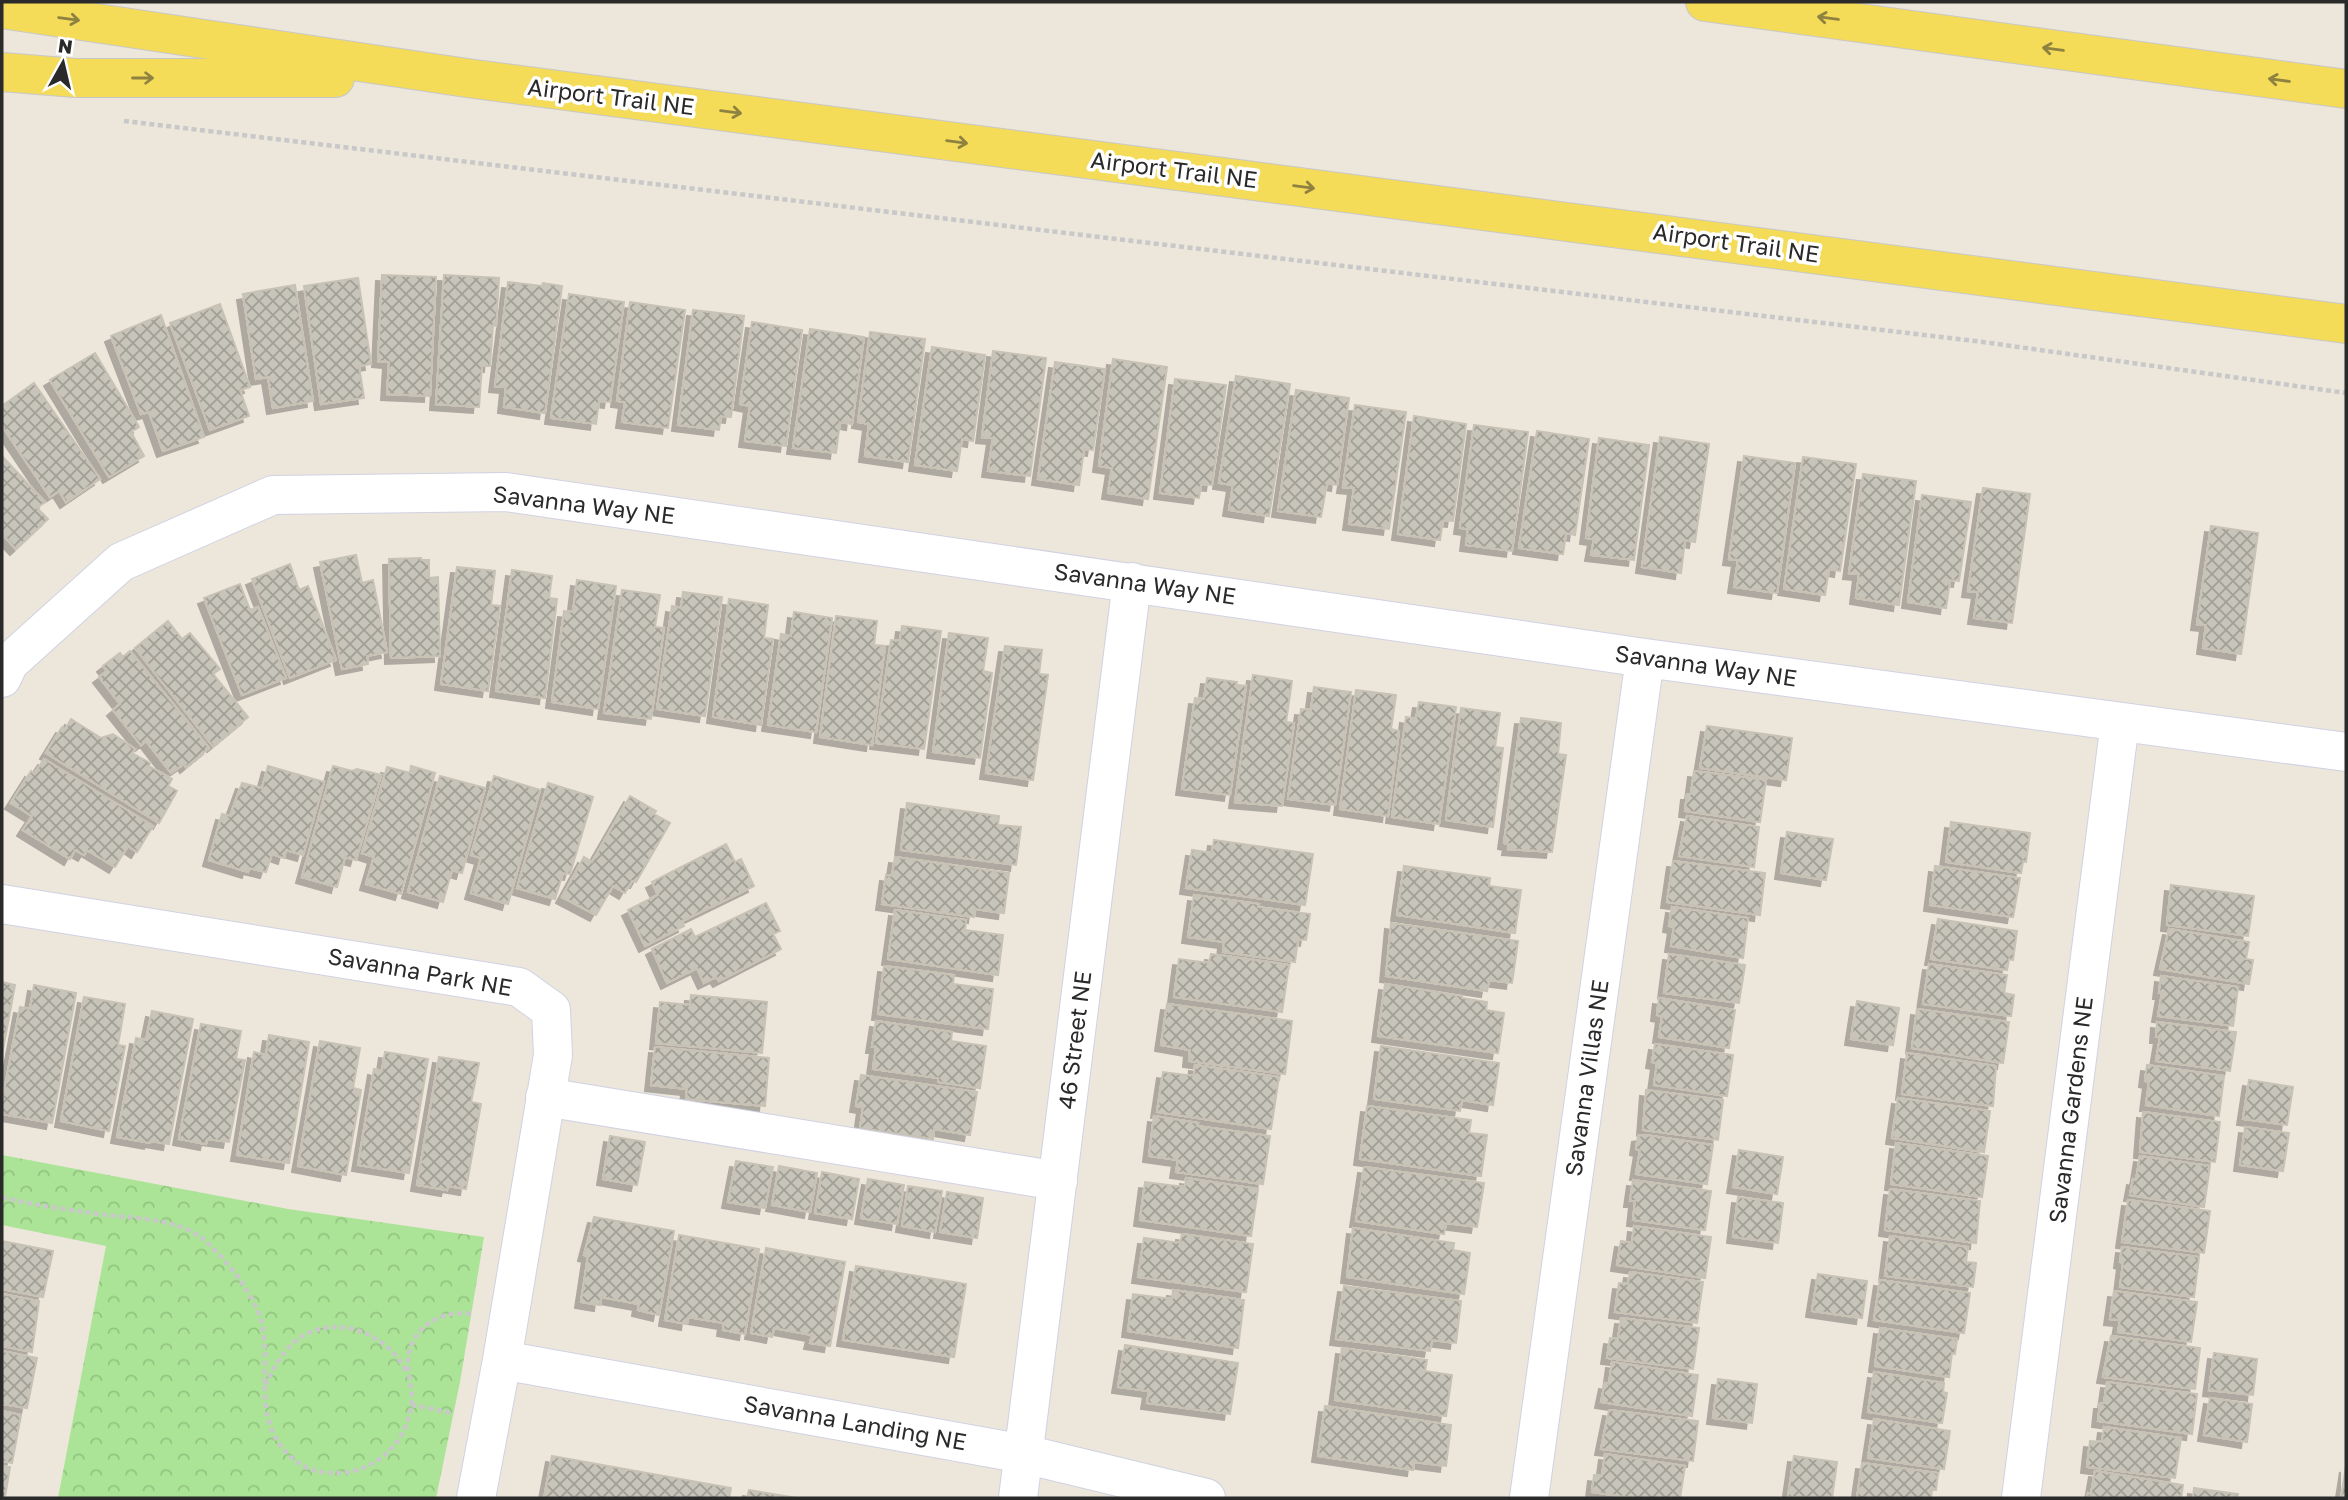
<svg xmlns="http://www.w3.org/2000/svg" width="2348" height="1500" viewBox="0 0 2348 1500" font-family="'Golos Text',sans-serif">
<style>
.forest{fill:url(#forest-crowns)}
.building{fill:url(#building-cross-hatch);stroke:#c8c2b5;stroke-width:2;filter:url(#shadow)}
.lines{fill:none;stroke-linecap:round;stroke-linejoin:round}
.minor-casing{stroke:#d0d2e3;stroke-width:40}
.major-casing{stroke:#c8c8c8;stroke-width:40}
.path{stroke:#c8c8c8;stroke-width:4.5;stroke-dasharray:5 3.5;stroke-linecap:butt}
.minor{stroke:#fff;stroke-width:38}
.major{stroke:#f4db58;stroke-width:38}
.oneway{stroke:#8f8241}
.labels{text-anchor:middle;stroke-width:7;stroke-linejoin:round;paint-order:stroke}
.street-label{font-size:23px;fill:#2a2a2a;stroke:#fff}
</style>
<defs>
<pattern id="forest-crowns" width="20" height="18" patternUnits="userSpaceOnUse" patternTransform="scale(1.75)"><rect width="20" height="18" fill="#abe496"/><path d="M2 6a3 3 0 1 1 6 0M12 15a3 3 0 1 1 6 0" fill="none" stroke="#93c481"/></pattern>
<pattern id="building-cross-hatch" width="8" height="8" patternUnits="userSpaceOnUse" patternTransform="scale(1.75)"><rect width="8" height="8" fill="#c7c4ba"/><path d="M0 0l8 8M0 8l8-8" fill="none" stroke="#a29f97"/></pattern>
<filter id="shadow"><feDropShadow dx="-6" dy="6" stdDeviation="0" flood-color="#0004"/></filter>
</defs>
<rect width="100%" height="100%" fill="#ece6db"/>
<path class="forest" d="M2 1155 288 1209 484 1237 460 1382 436 1498H58L106 1246 2 1225Z"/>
<path class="building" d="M382 275 436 277 430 396 387 394 389 362 378 361Z
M444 275 499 278 496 326 493 325 490 366H482L479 407 436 404Z
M358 278 371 364 359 366 364 398 321 404 304 286Z
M508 282 542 286 543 283 562 286 545 413 504 407 506 387 495 386Z
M295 285 313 401 273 408 268 377 256 379 243 294Z
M569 294 624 302 610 402 599 401 596 424 551 418Z
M630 302 685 310 668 428 622 422 625 402 617 401Z
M220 304 250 387 240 390 249 416 210 430 170 323Z
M693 310 744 316 731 417 721 416 719 430 678 425Z
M161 315 204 437 163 451 149 412 141 414 111 336Z
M752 322 802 330 786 446 745 441 750 406 740 404Z
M810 329 864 337 852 424 840 422 836 453 793 448Z
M870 332 925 339 908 462 865 456 869 424 858 422Z
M932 347 985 355 973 441 962 439 957 471 915 465Z
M993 351 1046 358 1030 476 988 471 993 438 982 437Z
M95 353 139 427 131 432 144 456 109 477 50 380Z
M1113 359 1167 367 1148 499 1108 493 1112 468 1099 466Z
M1055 362 1105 369 1093 450 1084 449 1079 485 1038 479Z
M1236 376 1290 384 1269 516 1229 510 1233 485 1219 483Z
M1175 379 1226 385 1212 485 1201 484 1199 498 1160 493Z
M34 383 100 479 66 502 59 491 50 497 2 426V406Z
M1296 390 1349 398 1337 485 1327 483 1321 517 1278 511Z
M1355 405 1406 412 1389 529 1349 524 1354 488 1343 487Z
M1414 416 1466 424 1453 521 1443 520 1440 540 1398 534Z
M1474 425 1528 432 1512 551 1466 545 1468 529 1460 528Z
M1537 431 1589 439 1575 535 1566 533 1563 554 1519 548Z
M1660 437 1709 444 1695 542 1685 540 1681 573 1642 567Z
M1599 438 1649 445 1634 560 1591 555 1594 539 1586 538Z
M2 456 45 502 37 508 48 519 16 549 2 534Z
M1744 456 1795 463 1777 593 1734 587 1738 560 1729 559Z
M1803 457 1856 464 1840 571 1829 569 1825 595 1784 589Z
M1863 474 1916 481 1899 605 1856 598 1859 574 1849 573Z
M1983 488 2030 494 2012 623 1974 618 1978 592 1968 591Z
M1922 495 1971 502 1959 581 1950 580 1946 608 1908 602Z
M2211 526 2258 533 2241 654 2203 648 2206 625 2197 624Z
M356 555 362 583 373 580 387 652 367 656 368 664 342 669 320 562Z
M421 558V560H429V578L438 577 440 656 391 658 389 559Z
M290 564 299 590 308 586 336 660 290 678 252 579Z
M457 567 495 571 491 605 500 606 488 691 441 684Z
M512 570 552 576 549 598 557 599 545 698 496 691Z
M577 580 616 586 598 709 552 702 564 611 573 612Z
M240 584 250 610 258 607 286 678 242 695 204 598Z
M622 590 660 595 655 627 664 628 651 719 604 713Z
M683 592 722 597 705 716 657 709 672 606 681 608Z
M729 599 768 605 764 638 773 639 761 725 713 717Z
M794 612 832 618 816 732 768 725 781 634 791 636Z
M836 616 877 621 874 645 885 646 872 745 820 737Z
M168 621 182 639 190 633 220 669 213 674 248 717 213 746 135 648Z
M902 626 941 631 924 749 876 743 891 640 900 641Z
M949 633 988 638 983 671 992 673 980 758 933 752Z
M1005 646 1042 650 1039 674 1048 675 1033 780 986 773Z
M130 651 209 748 186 767 184 764 171 773 146 741 141 745 113 710 120 704 99 677 107 671 103 666 120 653 123 657Z
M1253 675 1292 681 1286 722 1294 723 1282 806 1235 802Z
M1207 678 1237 682 1236 685 1246 686 1230 795 1182 789 1195 698 1204 699Z
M1314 687 1351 692 1335 805 1288 799 1301 709 1311 710Z
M1356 690 1396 695 1391 729 1399 731 1388 816 1340 809Z
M1419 702 1456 707 1439 824 1392 817 1406 717 1416 719Z
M1461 708 1500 713 1495 747 1503 748 1493 827 1446 820Z
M1521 718 1561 723 1558 754 1566 755 1552 852 1508 849 1509 844 1504 843Z
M71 719 101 738 113 734 135 749 132 753 150 763 149 766 172 779 168 786 177 791 159 823 46 753 62 727 65 730Z
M1707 726 1792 738 1786 780 1700 768Z
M44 759 153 826 137 852 128 846 115 867 87 850 84 855 75 850 70 859 23 830 32 816 11 803 31 771 34 774Z
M268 766 324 782 303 855 286 850 284 858 272 854 266 872 249 868 248 872 209 860 222 814 230 816 242 783 262 788Z
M333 766 352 771 357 769 381 775 356 860 345 857 337 887 302 877Z
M411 766 435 773 401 894 366 884 374 857 362 853 387 767 410 773Z
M1694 771 1766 780 1760 822 1685 811 1687 794H1691Z
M440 776 485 788 462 873 452 870 443 902 408 892Z
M494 776 540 790 508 904 471 893 481 858 471 855Z
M548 783 593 797 570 874 563 873 555 899 517 888Z
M630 796 656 811 654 814 670 823 636 882 632 881 625 893 613 886 596 915 562 897 584 857 592 862Z
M907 803 999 816 998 825 1021 827 1016 865 901 850Z
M1687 816 1759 827 1754 867 1679 856Z
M1951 822 2030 833 2026 862 2023 861 2021 873 1946 862Z
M1787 832 1833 839 1826 880 1781 873Z
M1214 840 1313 854 1305 905 1186 888 1192 850 1212 853Z
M726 844 735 862 741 859 754 886 682 921 684 926 645 946 628 910 658 895 652 882Z
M895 857 1009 873 1004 913 975 909 974 917 882 904 886 875 892 876Z
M1673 861 1765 873 1760 915 1667 902Z
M1404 866 1490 878 1489 886 1521 890 1515 933 1397 915Z
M1935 866 2020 878 2013 917 1930 905Z
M2171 885 2254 896 2248 936 2167 925Z
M1194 895 1259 904 1258 907 1310 914 1306 940 1298 939 1295 962 1223 952 1224 942 1188 937Z
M766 903 780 931 773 934 781 949 719 981 716 977 704 983 697 968 667 983 652 949 691 929 695 937Z
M1672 907 1748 918 1743 958 1671 946 1674 927 1669 926Z
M895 910 966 920 965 930 1003 935 998 975 888 959Z
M1938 919 2017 931 2013 960 2009 959 2007 970 1931 959Z
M1391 923 1518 941 1512 983 1489 980 1487 991 1386 976Z
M2169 929 2249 942 2246 959 2253 960 2249 984 2160 969Z
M1211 954 1289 965 1282 1012 1174 997 1179 959 1209 963Z
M1669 954 1745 965 1739 1003 1664 993Z
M1929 964 2007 975 2004 993 2014 995 2011 1016 1923 1004Z
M884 966 954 975 953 984 993 989 988 1029 878 1014Z
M2161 976 2238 987 2233 1026 2158 1016 2162 993H2159Z
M2 982 15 985 2 1055Z
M1385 984 1462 996V998L1487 1002 1486 1010 1504 1013 1498 1053 1378 1036Z
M34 985 76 993 52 1123 2 1114V1102L20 1007 30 1009Z
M691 995 767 1002 762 1053 656 1043 660 1002 690 1005Z
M84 997 125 1004 118 1045 125 1046 109 1131 61 1121Z
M1659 998 1735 1010 1729 1048 1659 1037 1662 1016 1657 1015Z
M1857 1001 1899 1008 1893 1045 1851 1039Z
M1167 1004 1292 1021 1285 1074 1189 1061 1190 1050 1161 1045Z
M1917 1009 2009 1022 2003 1063 1912 1048Z
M152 1011 193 1019 169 1144 151 1141 150 1143 117 1137 136 1038 146 1040Z
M876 1021 952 1032 951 1041 986 1046 980 1088 938 1082V1078L873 1069 876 1047H872Z
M2157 1022 2236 1032 2230 1071 2156 1061 2160 1037H2156Z
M201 1024 241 1031 236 1059 245 1060 229 1142 207 1139 206 1144 179 1139Z
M269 1035 309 1042 289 1163 237 1155 254 1052 266 1055Z
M320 1041 360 1048 353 1088 361 1090 346 1175 298 1166Z
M1655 1044 1733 1055 1727 1096 1654 1085 1657 1063 1652 1062Z
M1381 1046 1499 1063 1493 1105 1462 1100 1460 1111 1374 1099Z
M655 1047 769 1058 765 1106 686 1099 687 1089 651 1085Z
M385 1052 428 1059 409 1173 358 1165 374 1069 382 1071Z
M1907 1053 1996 1066 1993 1106 1902 1094Z
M439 1057 479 1063 471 1102 481 1104 466 1189 448 1186 447 1190 417 1185Z
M1195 1065 1279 1077 1271 1129 1157 1112 1163 1072 1194 1076Z
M2147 1065 2224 1076 2219 1116 2146 1105 2149 1082 2145 1081Z
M861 1075 977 1092 970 1135 934 1129 933 1139 860 1128 863 1107 856 1106Z
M2249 1080 2293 1087 2287 1125 2243 1119Z
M1646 1090 1723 1100 1718 1140 1643 1130Z
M1898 1098 1990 1111 1984 1152 1892 1138Z
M1367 1106 1471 1120 1469 1133 1487 1135 1481 1176 1360 1159Z
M2143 1112 2220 1122 2215 1162 2140 1152Z
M1154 1116 1198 1123 1197 1126 1270 1136 1263 1184 1176 1172 1178 1160 1149 1156Z
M2245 1127 2289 1133 2283 1171 2240 1165Z
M1645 1135 1713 1145 1707 1184 1636 1174 1640 1150 1636 1149 1638 1136Z
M610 1136 645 1142 637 1185 603 1179Z
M1896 1143 1988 1156 1982 1197 1891 1184Z
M1739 1150 1783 1157 1777 1194 1733 1187Z
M2140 1156 2210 1166 2204 1207 2130 1195 2133 1179 2136 1180Z
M736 1161 773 1167 765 1208 728 1202Z
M779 1166 817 1173 810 1212 772 1205Z
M1364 1167 1484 1183 1477 1227 1446 1223 1444 1234 1356 1221Z
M822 1172 859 1179 852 1219 815 1213Z
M1186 1178 1258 1189 1251 1236 1140 1220 1145 1182 1185 1187Z
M868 1179 904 1185 897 1224 861 1218Z
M1633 1180 1711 1191 1705 1230 1633 1220 1635 1201H1630Z
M908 1186 942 1191 935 1232 902 1226Z
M1890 1189 1980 1201 1976 1243 1885 1230Z
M947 1192 983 1198 977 1238 940 1232Z
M1738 1197 1783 1203 1778 1243 1733 1237Z
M2128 1200 2210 1211 2204 1253 2122 1242Z
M594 1217 674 1231 659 1315 638 1310 639 1304 601 1297 600 1305 581 1302 588 1256 584 1255Z
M1634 1226 1711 1237 1705 1278 1617 1265 1621 1241 1632 1243Z
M1353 1228 1454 1243 1453 1250 1470 1253 1464 1294 1347 1277Z
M1182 1234 1253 1244 1246 1292 1138 1277 1144 1238 1180 1243Z
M679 1235 759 1249 745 1334 723 1330 724 1323 688 1317 687 1324 665 1320Z
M1890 1236 1968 1247 1966 1262 1976 1263 1973 1287 1885 1276Z
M2 1241 53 1251 43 1297 2 1289Z
M2122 1247 2199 1257 2194 1297 2120 1287 2123 1263 2120 1262Z
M766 1248 845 1262 830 1346 810 1343 812 1335 774 1328 772 1337 751 1333Z
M856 1266 966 1284 954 1357 843 1340Z
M1630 1272 1703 1282 1697 1323 1615 1312 1619 1283 1628 1284Z
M1818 1274 1867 1281 1862 1318 1812 1311Z
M1880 1280 1970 1293 1964 1333 1874 1320Z
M1344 1286 1461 1301 1456 1343 1432 1340 1430 1351 1336 1339Z
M1173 1290 1244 1300 1238 1348 1128 1331 1133 1294 1172 1299Z
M2114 1291 2197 1302 2191 1342 2118 1332 2120 1320 2110 1319Z
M2 1294 39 1301 32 1352 2 1346Z
M1621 1318 1699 1328 1693 1369 1607 1358 1610 1338 1618 1339Z
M1880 1328 1957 1339 1955 1354 1952 1353 1949 1377 1875 1366Z
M2111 1336 2200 1348 2195 1389 2103 1377Z
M1125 1345 1238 1363 1230 1414 1147 1403 1149 1391 1118 1387Z
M1342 1348 1427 1360 1425 1371 1452 1375 1446 1416 1335 1400Z
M2 1351 37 1358 27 1408 2 1404Z
M2214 1353 2257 1359 2253 1395 2209 1390Z
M1612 1362 1698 1375 1692 1416 1601 1402 1605 1383 1609 1384Z
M1874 1372 1944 1383 1943 1392 1947 1393 1942 1423 1868 1412Z
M1718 1379 1757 1384 1752 1423 1713 1418Z
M2107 1382 2197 1394 2192 1434 2098 1421 2100 1403H2104Z
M2210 1398 2252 1404 2247 1442 2204 1435Z
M1325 1406 1451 1425 1446 1466 1414 1462 1413 1470 1318 1456Z
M1609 1410 1698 1421 1693 1461 1601 1449Z
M2 1411 21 1415 12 1463 2 1461Z
M1874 1419 1950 1431 1944 1469 1868 1458Z
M2104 1427 2181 1438 2175 1478 2087 1467 2090 1441 2102 1442Z
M1605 1454 1685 1466 1680 1498H1632L1592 1492 1594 1475 1602 1476Z
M552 1456 731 1488 729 1498H544Z
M1794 1456 1837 1462 1832 1498 1788 1497Z
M1862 1463 1938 1473 1936 1490H1932L1931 1498H1857Z
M2 1466 10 1467 5 1497H2Z
M2346 1466V1498H2341Z
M2095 1471 2183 1485 2181 1498H2087L2088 1493 2091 1494Z
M2194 1488 2238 1494 2237 1498H2193Z
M749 1490 797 1498H747Z"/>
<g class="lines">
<defs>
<path id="minor" d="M2 678 9 663 121 562 273 495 506 492 1645 658 2346 752
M2 904 519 987 551 1010 553 1055 502 1360 476 1498
M545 1097 1058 1181
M502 1360 1024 1454 1206 1498
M1018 1498 1132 582
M1529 1498 1645 658
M2021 1498 2120 722"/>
<path id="major" d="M1705 2 2346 89
M2 9 467 78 2346 324
M2 72 76 78H335"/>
</defs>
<use href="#minor" class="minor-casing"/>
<use href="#major" class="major-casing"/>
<path class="path" d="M124 121 1983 342 2346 393
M2 1197C36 1206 71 1210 106 1215 135 1218 174 1219 199 1236 220 1251 255 1295 261 1320 273 1365 251 1415 286 1452 294 1461 306 1469 317 1471 362 1481 403 1453 411 1408 414 1394 409 1381 408 1366 407 1330 438 1309 472 1314
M265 1385C273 1371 280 1355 292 1344 330 1310 387 1331 407 1373
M412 1405 452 1413"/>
<use href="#minor" class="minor"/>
<use href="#major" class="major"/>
</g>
<defs><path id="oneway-shaft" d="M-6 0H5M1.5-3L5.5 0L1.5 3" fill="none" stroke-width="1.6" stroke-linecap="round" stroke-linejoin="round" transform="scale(1.75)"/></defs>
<g class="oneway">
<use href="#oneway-shaft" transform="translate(1828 18) rotate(-172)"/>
<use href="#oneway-shaft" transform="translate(69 19) rotate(8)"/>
<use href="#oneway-shaft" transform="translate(2053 49) rotate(-172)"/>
<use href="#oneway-shaft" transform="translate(143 78)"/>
<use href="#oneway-shaft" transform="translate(2279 80) rotate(-172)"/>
<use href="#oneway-shaft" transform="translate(731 112) rotate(7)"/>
<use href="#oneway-shaft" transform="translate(957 142) rotate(7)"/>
<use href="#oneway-shaft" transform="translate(1304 187) rotate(7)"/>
</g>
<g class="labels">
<g class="street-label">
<text transform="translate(611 97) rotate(7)" y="8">Airport Trail NE</text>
<text transform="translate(1174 170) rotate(7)" y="8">Airport Trail NE</text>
<text transform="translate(1736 243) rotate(8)" y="8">Airport Trail NE</text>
<text transform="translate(584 505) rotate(7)" y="8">Savanna Way NE</text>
<text transform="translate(1145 584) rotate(8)" y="8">Savanna Way NE</text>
<text transform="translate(1706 666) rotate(8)" y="8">Savanna Way NE</text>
<text transform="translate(420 972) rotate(10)" y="8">Savanna Park NE</text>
<text transform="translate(1075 1040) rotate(-83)" y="8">46 Street NE</text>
<text transform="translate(1587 1078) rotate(-82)" y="8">Savanna Villas NE</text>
<text transform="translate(2071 1110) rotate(-83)" y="8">Savanna Gardens NE</text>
<text transform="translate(855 1423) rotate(10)" y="8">Savanna Landing NE</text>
</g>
</g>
<rect width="2348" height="1500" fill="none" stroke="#2a2a2a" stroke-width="7"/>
<g transform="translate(63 63) rotate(8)" stroke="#ffffff" stroke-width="5" paint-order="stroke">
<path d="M0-5L12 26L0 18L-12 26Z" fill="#2a2a2a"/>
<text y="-10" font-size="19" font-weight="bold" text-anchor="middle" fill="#2a2a2a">N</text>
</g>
</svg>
